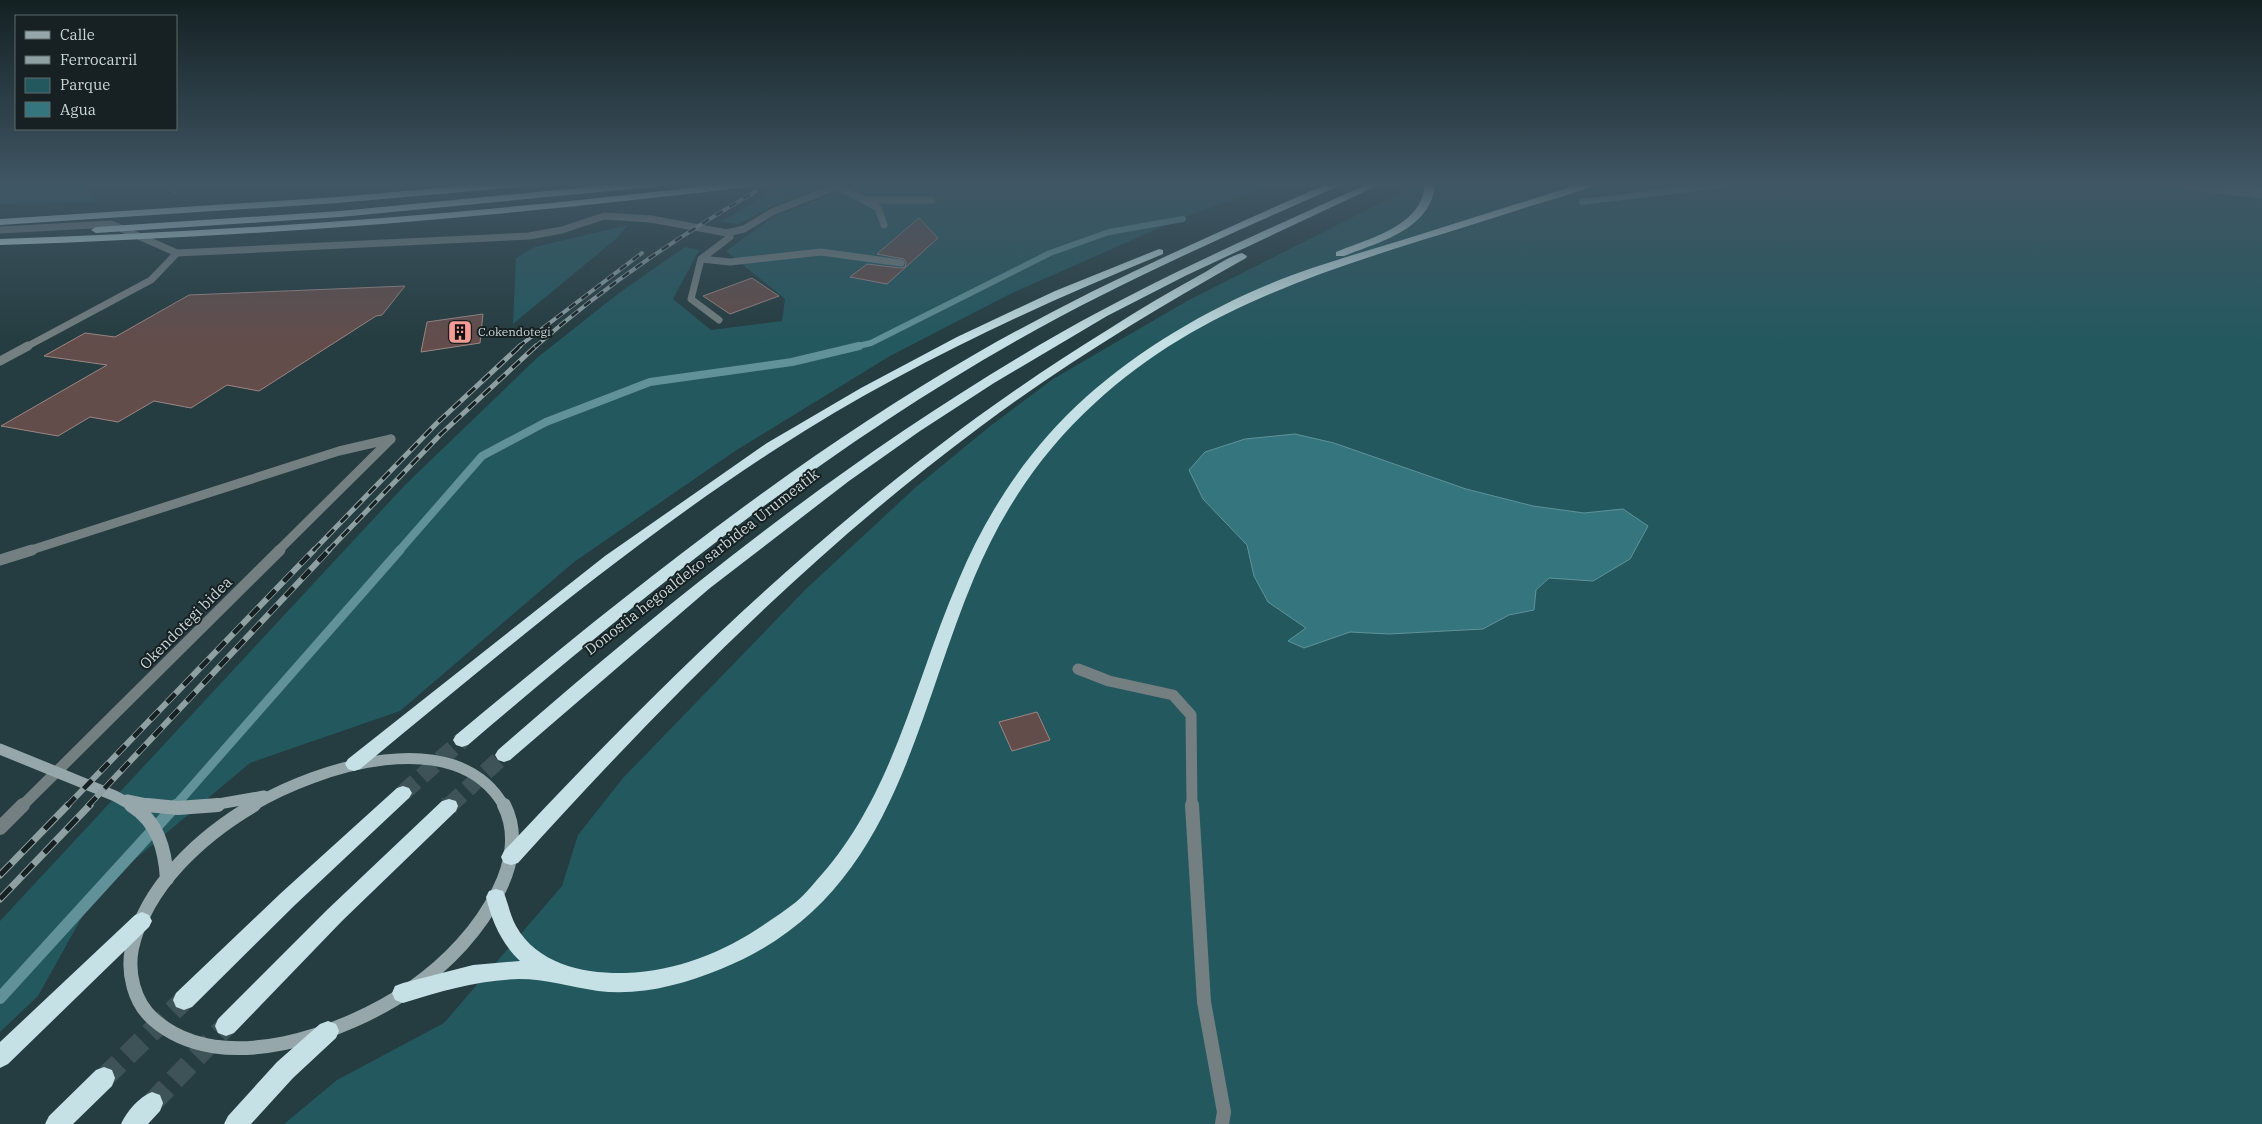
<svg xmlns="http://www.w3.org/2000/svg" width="2262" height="1124" viewBox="0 0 2262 1124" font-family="'IBM Plex Serif',serif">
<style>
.green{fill:#24585f}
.water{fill:#35757e;stroke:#619299}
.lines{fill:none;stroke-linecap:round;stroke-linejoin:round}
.stream-far3{stroke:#619299;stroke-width:6}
.stream-far2{stroke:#619299;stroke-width:8}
.stream-far1{stroke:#619299;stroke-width:9}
.stream{stroke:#619299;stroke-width:12}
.building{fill:#634d4b;stroke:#9d8583}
.highway-tunnel-far1{stroke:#3e5357;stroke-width:17;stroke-dasharray:17 8;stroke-linecap:butt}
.highway-tunnel{stroke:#3e5357;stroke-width:21;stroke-dasharray:21 11;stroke-linecap:butt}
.path{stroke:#7f9194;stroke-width:2.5;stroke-dasharray:2.5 2;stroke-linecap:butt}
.lane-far3{stroke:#747f81;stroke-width:7}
.lane-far2{stroke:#747f81;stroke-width:9}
.lane-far1{stroke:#747f81;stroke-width:11}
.lane{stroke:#747f81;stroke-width:14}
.street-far3{stroke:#747f81;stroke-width:7}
.street-far2{stroke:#747f81;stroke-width:9}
.street-far1{stroke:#747f81;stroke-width:11}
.street{stroke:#747f81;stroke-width:14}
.secondary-far1{stroke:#95a7aa;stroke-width:11}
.secondary{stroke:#95a7aa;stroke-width:14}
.highway{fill:#c6e1e5;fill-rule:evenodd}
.rail-far3-casing{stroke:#8fa0a3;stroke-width:4}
.rail-far2-casing{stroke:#8fa0a3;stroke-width:5}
.rail-far1-casing{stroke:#8fa0a3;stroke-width:6}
.rail-casing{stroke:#8fa0a3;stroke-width:7}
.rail-far3{stroke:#172123;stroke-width:2.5;stroke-dasharray:8;stroke-linecap:butt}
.rail-far2{stroke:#172123;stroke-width:3;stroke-dasharray:10;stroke-linecap:butt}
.rail-far1{stroke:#172123;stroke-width:4.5;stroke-dasharray:12;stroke-linecap:butt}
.rail{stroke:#172123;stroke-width:5;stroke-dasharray:16;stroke-linecap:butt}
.labels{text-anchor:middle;stroke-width:4;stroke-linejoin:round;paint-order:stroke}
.far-poi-label{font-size:12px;fill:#c9d7d9;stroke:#172123;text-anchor:start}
.street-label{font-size:15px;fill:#c9d7d9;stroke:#172123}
</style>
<rect width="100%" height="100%" fill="#253c40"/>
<path class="green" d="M0 183H114L85 191 98 202 0 204Z
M818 183H831L771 207 738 224 720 222 776 189Z
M862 183H1278L1182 218 1010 294 890 356 735 451 574 562 400 711 250 763 96 892 38 996 0 1032V921L406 484 538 357 619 293 685 247 699 250 673 299 711 330 782 321 785 299 726 251 773 217Z
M1420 183H2262V1124H284L337 1080 444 1023 562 886 578 835 623 778 806 589 916 487 989 427 1053 379 1187 301Z
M628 225 617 238 513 324 516 258 535 247Z"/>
<path class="water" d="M1295 434 1334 443 1466 489 1533 506 1584 513 1623 509 1648 526 1630 559 1593 581 1549 578 1536 590 1534 610 1509 615 1483 629 1389 634 1350 632 1304 648 1288 641 1306 628 1268 602 1254 576 1247 545 1203 499 1189 470 1205 452 1245 439Z"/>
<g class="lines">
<path class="stream-far3" d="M2218 183 2262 189
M1582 202 1738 183
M854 347 871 343 1050 253 1109 232 1183 219"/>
<path class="stream-far2" d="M399 551 482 456 546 422 650 382 792 362 859 346"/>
<path class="stream-far1" d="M175 806 400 550"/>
<path class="stream" d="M0 998 176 805"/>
</g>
<path class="building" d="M919 218 938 238 887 284 850 277 867 264 900 268 905 267 906 263 904 259 877 254Z
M752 278 779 296 730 314 703 296Z
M405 286 382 315 376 316 259 391 227 385 191 408 154 401 118 422 90 417 58 436 1 426 107 365 44 356 85 333 115 337 189 295Z
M483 314 480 343 421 352 427 322Z
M1037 712 1050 740 1012 751 999 722Z"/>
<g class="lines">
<path class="highway-tunnel-far1" d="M403 793 462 740
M449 806 504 755"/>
<path class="highway-tunnel" d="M449 806 450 805
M104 1078 184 1000
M152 1103 226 1026"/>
<path class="path" d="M174 193 183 183"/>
<path class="lane-far3" d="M2165 183 2262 195
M837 186 878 208 884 225
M864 200H932
M0 230 111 224 177 253 529 236 562 230 604 216 651 219
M701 259 730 262 821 252 901 263
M719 320 691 299 701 259 730 237 727 233
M26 347 151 280 177 253"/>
<path class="lane-far2" d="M0 361 28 346
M28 551 339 451 391 439"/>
<path class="lane-far1" d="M0 560 32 550
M1078 669 1109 681 1173 695 1191 715 1192 806"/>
<path class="lane" d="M1192 805 1204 1002 1224 1112 1222 1124"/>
<path class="street-far3" d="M651 219 727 233 744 229 772 212 845 183"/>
<path class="street-far2" d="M278 551 391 439"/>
<path class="street-far1" d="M22 806 280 550"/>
<path class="street" d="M0 828 23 805"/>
<path class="secondary-far1" d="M0 749 115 796 133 806
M127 800 156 806
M207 806 264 796
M252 806C318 767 456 722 504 806"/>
<path class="secondary" d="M131 805C158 822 165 849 167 879
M147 805 178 808 218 805
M254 805C201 836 146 886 132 948 127 973 134 1002 153 1019 222 1080 347 1033 412 988 448 963 480 929 499 890 512 864 518 832 504 805"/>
<path class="highway" d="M495 183H535L530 186 337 203 0 225V219L337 197Z
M630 183H667L662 186 340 217 96 233 91 230 96 227 340 211Z
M729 183H759L754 186C503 217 253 237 0 245V239C244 231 487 213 729 183Z
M1329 183H1342C1332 190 1320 194 1309 199 1285 210 1261 220 1237 231 1162 265 1088 300 1016 341 818 453 641 597 468 745L462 747 456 745 453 740 456 735C621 598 790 461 977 353 1090 288 1209 236 1329 183Z
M1370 183H1383L1185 276 1107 316 994 383 920 431 849 481 710 588 510 760 504 762 498 760 495 755 498 750C674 596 858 448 1062 332 1161 276 1266 230 1370 183Z
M1425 183H1435C1433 229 1379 242 1344 256H1336V252C1370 238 1423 226 1425 183Z
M1584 183H1599C1585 190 1569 194 1554 199 1526 207 1499 216 1471 225 1336 267 1201 305 1095 403 1041 452 1002 511 974 578 911 728 894 899 721 969 682 985 640 996 598 991 571 987 546 979 519 979 479 980 441 991 403 1003L395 1000 392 993 395 986 403 983 473 965 520 961C501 943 492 921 486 897L489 891 496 889 503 891C508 902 510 915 516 926 538 965 585 974 626 973 677 971 724 952 765 924 775 917 786 910 796 902 803 896 810 888 816 881 894 796 914 682 959 579 988 510 1030 447 1086 397 1150 340 1232 295 1312 268 1345 257 1379 247 1412 237 1469 219 1526 201 1584 183Z
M1159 249 1163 250V254C1029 309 898 370 776 449 629 544 495 658 360 769L354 771 348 769 345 764 348 759 605 556 767 443 861 388 957 337 1055 291Z
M1242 253 1247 256 1246 258C1154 310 1064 364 980 427 809 554 660 706 518 863L511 865 504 863 501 857 504 851C686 656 880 469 1109 329 1138 310 1169 292 1200 275 1213 268 1227 257 1242 253Z
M403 786 409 788 412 793 409 798 295 905 192 1007 184 1010 176 1007 173 1000 176 993 281 893 397 788Z
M449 799 456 801 458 806 456 811 342 921 234 1033 226 1036 218 1033 215 1026 218 1019 328 909 442 801Z
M142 912 149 915 152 921 149 927 8 1064 0 1068V1042L135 915Z
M328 1021 336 1024 339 1031 336 1038 293 1078 251 1124H224L228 1116 277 1062 320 1024Z
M104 1067 112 1070 115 1078 112 1086 73 1124H45L49 1116 96 1070Z
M152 1092 160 1095 163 1103 160 1111 148 1124H121C127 1111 139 1097 152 1092Z"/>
<defs>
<path id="rail-far3" d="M518 347 642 253
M535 347C609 282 685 232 770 183"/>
<path id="rail-far2" d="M313 551 436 424 520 346
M328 551 441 434 536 346"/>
<path id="rail-far1" d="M67 806 314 550
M88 806 329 550"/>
<path id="rail" d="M0 875 68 805
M0 899 90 805"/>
</defs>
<use href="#rail-far3" class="rail-far3-casing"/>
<use href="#rail-far2" class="rail-far2-casing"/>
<use href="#rail-far1" class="rail-far1-casing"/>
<use href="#rail" class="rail-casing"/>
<use href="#rail-far3" class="rail-far3"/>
<use href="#rail-far2" class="rail-far2"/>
<use href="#rail-far1" class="rail-far1"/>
<use href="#rail" class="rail"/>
</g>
<linearGradient id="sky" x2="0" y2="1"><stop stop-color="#142123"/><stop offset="0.54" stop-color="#405664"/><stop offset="1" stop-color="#405664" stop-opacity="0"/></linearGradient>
<rect width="2262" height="341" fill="url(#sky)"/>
<defs>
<symbol id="building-square" viewBox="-11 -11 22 22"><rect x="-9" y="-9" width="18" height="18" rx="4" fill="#f59b96" stroke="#172123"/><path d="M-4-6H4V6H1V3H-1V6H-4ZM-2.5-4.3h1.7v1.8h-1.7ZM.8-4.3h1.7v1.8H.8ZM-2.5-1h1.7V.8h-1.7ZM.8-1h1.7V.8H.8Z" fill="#111"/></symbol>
</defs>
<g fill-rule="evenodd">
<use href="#building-square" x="446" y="318" width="28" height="28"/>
</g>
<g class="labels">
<g class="far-poi-label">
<text x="478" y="336">C.okendotegi</text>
</g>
<g class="street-label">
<text transform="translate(702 562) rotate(-38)" y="5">Donostia hegoaldeko sarbidea Urumeatik</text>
<text transform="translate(186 623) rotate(-45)" y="5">Okendotegi bidea</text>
</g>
</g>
<rect x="15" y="15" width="162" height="115" fill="#172123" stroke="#5e6a6c"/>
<rect x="25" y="31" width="25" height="8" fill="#95a7aa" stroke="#5e6a6c"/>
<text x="60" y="40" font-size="15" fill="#c9d7d9">Calle</text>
<rect x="25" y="56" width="25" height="8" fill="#8fa0a3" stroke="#5e6a6c"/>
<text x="60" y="65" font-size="15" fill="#c9d7d9">Ferrocarril</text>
<rect x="25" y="78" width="25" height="15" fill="#24585f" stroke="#5e6a6c"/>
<text x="60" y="90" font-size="15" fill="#c9d7d9">Parque</text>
<rect x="25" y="102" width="25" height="15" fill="#35757e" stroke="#5e6a6c"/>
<text x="60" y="115" font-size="15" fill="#c9d7d9">Agua</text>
</svg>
